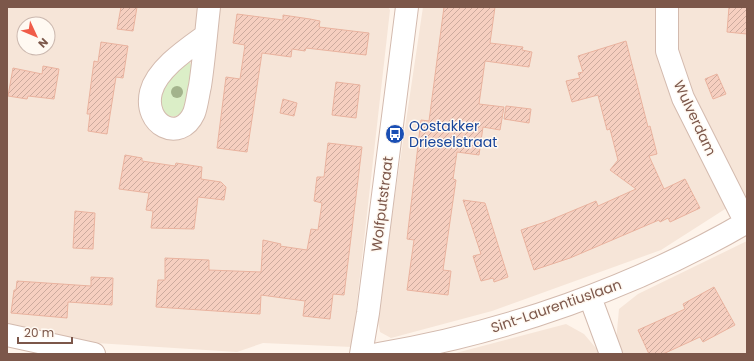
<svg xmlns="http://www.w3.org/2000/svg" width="754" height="361" viewBox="0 0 754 361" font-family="Poppins,sans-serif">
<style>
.residential{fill:#f6e5d8;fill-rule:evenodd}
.green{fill:#dbeec7}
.building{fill:url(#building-hatch);stroke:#eab39f}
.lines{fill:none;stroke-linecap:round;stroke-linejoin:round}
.minor-casing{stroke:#d3baae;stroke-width:24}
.minor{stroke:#fff;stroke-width:22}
.tree{fill:#a3b38c}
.labels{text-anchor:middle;stroke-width:3;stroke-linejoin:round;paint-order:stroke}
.street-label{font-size:14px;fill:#7c574a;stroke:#fff9f2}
.transit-label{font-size:14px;fill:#164399;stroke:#fff9f2;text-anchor:start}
</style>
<defs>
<pattern id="building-hatch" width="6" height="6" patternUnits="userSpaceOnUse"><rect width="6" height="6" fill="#f6cfc0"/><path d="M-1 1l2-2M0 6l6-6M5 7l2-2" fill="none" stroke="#ccab9e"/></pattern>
</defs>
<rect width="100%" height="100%" fill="#fef4eb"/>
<path class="residential" d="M7 7H388L390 10 352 347 263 343 237 352 96 343 7 324ZM24 24H48V48H24Z
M423 7H747V195L661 250 492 311 391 338 380 332 377 316Z
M747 241V354H621L616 342 619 309 638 294Z
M566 324 584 334 601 354H452Z"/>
<path class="green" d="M187 62 190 63 192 68C189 85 190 127 164 114L160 104 162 84Z"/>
<path class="building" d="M121 7H137L133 31 117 29Z
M444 7H495L490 43 523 47 522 50 532 52 529 67 485 61 479 104 504 107 500 130 483 127 479 155 457 152 453 179 456 180 443 270 451 271 448 295 407 290 414 240 407 239 421 120 429 121Z
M729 7H747V34L727 32Z
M237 14 283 20V15L310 19 320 21 319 27 369 33 366 55 306 48 305 51 292 49 291 57 262 53 247 152 217 148 226 77 240 79 245 45 233 43Z
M626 41 648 127 650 126 657 154 649 156 664 189 685 179 700 208 670 222 668 218 660 222 659 220 570 258 534 270 521 230 548 221 596 201 598 206 636 189 610 170 618 160 610 129 607 130 598 95 572 102 566 81 580 78 578 73 583 72 578 56Z
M101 42 128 46 123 78 116 77 107 134 88 131 90 114H87L94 61 98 62Z
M43 66 59 69 54 99 28 96 27 99 8 96 13 68 42 74Z
M717 74 726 94 713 99 705 79Z
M336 82 360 85 356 118 332 115Z
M283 99 297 103 294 116 280 113Z
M506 106 531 109 529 123 504 119Z
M328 143 362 147 344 295 333 294 330 319 303 316 305 301 261 295 260 314 156 307 158 280H165V258L209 260V270L261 272 263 240 281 244 280 246 307 250 311 229 318 230 322 203 314 201 317 177H324Z
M125 155 142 158V161L175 166 176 163 202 167 201 179 221 182 226 187 224 200 198 197 194 229 151 228 153 211 146 210 149 193 119 189Z
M463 200 485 203 508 277 494 282 493 278 481 281 473 256 481 254Z
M75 211 95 213 93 249 73 248Z
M91 277 113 278 112 305 68 302 67 318 11 313 14 290H16L17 281 91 286Z
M714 287 735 325 703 342 700 337 663 354H649L638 330 685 309 683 304Z"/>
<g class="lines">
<defs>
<path id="minor" d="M667 7V51L683 98 746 223
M205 36C187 49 157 69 151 92 143 125 180 144 194 113 197 105 198 94 200 86 204 60 206 33 209 7
M590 297 611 354
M7 335 94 354
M361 354 368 313 407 7
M378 354C505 333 635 287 747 222"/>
</defs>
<use href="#minor" class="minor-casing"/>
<use href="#minor" class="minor"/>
</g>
<circle class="tree" cx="177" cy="92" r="6"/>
<defs>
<symbol id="bus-disc" viewBox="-11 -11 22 22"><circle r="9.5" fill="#1a4fb4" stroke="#fff9f2"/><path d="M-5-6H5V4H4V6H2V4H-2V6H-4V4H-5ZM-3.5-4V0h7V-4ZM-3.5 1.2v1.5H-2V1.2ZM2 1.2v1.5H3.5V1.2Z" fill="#fff"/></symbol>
</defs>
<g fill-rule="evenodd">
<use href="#bus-disc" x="384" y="123" width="22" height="22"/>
</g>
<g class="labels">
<g class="street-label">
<text transform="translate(695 118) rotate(65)" y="5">Wulverdam</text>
<text transform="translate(382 204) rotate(-83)" y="5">Wolfputstraat</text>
<text transform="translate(556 306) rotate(-19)" y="5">Sint-Laurentiuslaan</text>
</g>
<g class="transit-label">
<text x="409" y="131">Oostakker<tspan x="409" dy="16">Drieselstraat</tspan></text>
</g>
</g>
<rect width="754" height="361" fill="none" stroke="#7c574a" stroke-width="16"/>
<g transform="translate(36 36) rotate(134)"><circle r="19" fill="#fff9f2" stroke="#cbb8af"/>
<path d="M0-3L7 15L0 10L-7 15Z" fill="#f05b48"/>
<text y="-6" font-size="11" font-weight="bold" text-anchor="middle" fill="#7c574a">N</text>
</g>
<path d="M18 337v6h54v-6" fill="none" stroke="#7c574a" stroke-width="2"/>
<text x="24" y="337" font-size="12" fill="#7c574a" stroke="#fff9f2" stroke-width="3" paint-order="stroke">20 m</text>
</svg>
